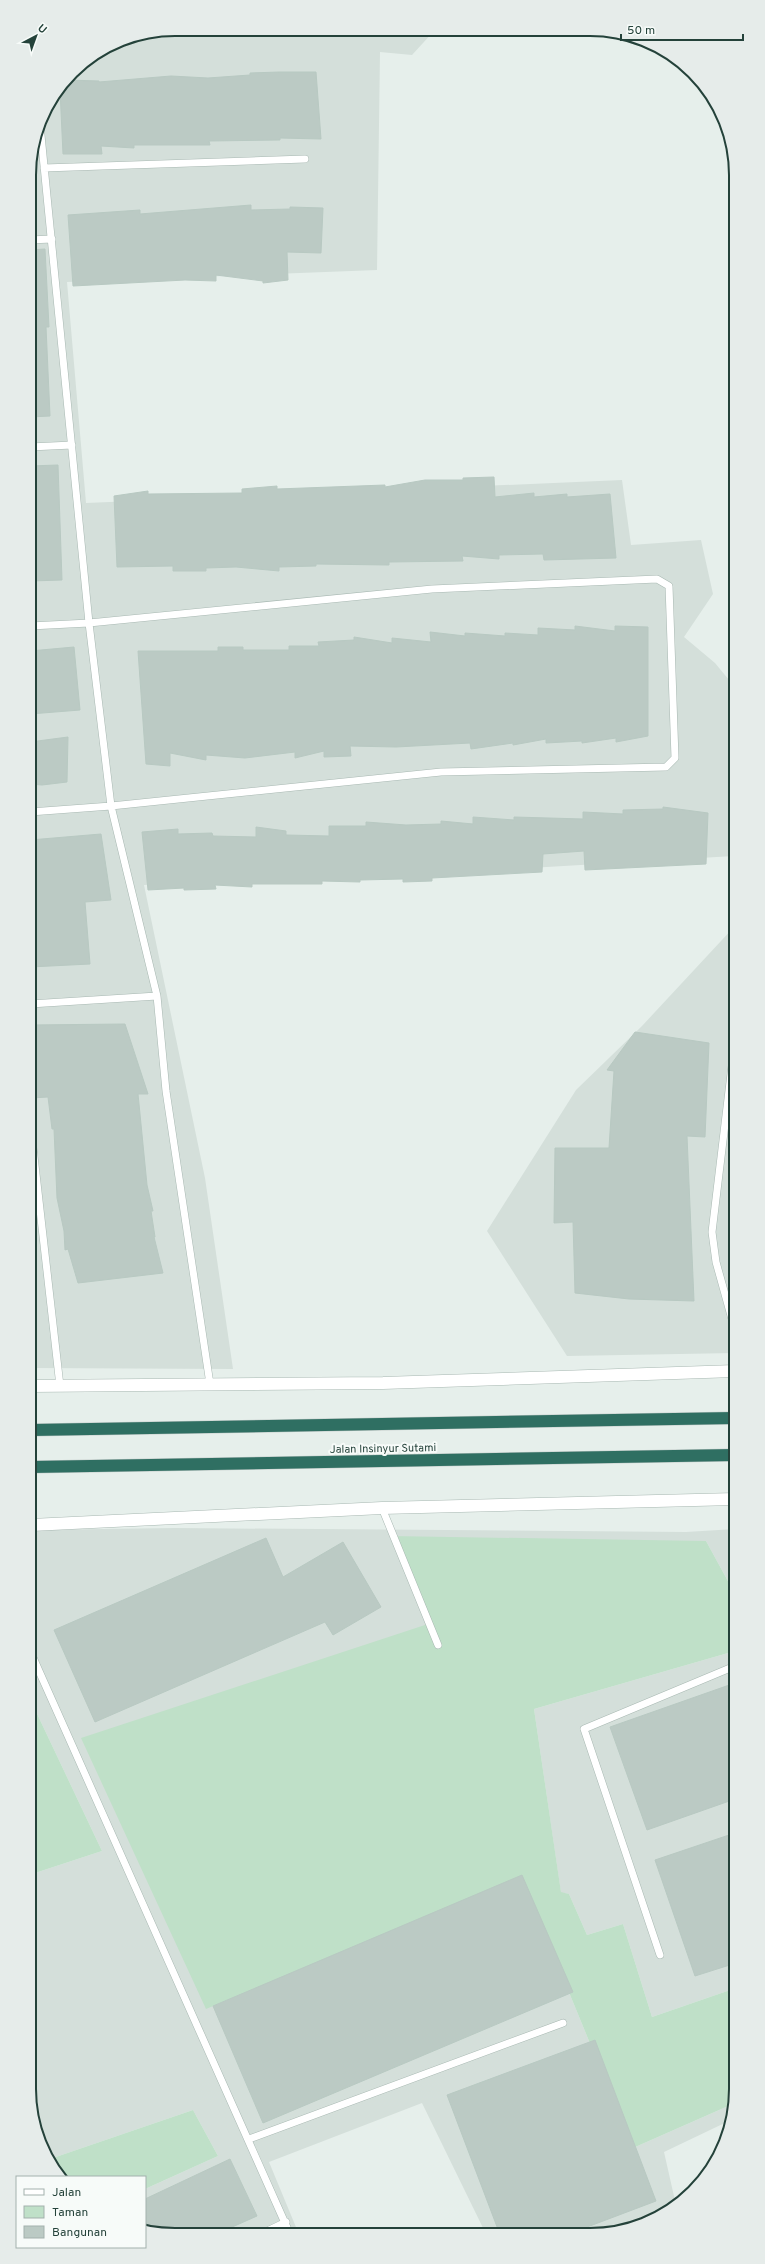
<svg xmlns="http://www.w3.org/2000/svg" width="765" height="2264" viewBox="0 0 765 2264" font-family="Overpass,sans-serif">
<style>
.built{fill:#d4dfda}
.green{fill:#bfe0c8}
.building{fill:#bbcac4;stroke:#b8c9c2}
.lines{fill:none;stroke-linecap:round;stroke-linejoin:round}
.service-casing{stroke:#a8b8b2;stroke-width:8}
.tertiary-casing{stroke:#a8b8b2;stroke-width:13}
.motorway-casing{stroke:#c2cac8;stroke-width:13}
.service{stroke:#fff;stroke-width:7}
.tertiary{stroke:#fff;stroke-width:12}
.motorway{stroke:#2f6f62;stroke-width:12}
.labels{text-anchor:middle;stroke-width:4;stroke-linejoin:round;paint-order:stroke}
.street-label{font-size:11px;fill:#24423a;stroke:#f7fbf9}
.rim{fill:none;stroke:#24423a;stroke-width:2}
</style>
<rect width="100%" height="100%" fill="#e6efeb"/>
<path class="built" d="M175 29 434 31 412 55 380 52 377 270 67 282 86 503 622 480 631 545 701 540 713 594 684 637 715 663 734 686V856L479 871 144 885 205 1178 233 1369 31 1368 29 165 44 110 78 65 119 40Z
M734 927 735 1353 567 1356 487 1231 576 1090 642 1026Z
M175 1528 686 1532 735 1529V1594L706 1541 429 1624 522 1878 633 2148 735 2103 731 2120 664 2152 676 2205 663 2215 619 2232H485L422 2103 269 2162 298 2232H145V2189L218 2156 193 2110 47 2160 32 2118V1874L102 1851 31 1701V1530Z
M735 1651 736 1988 652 2017 623 1924 587 1935 569 1894 561 1893 534 1709Z"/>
<path class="green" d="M390 1536 706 1541 735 1594V1651L534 1709 561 1892 569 1894 587 1935 623 1924 652 2017 736 1988 735 2103 633 2148 522 1878 206 2009 81 1738 428 1624Z
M31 1701 102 1851 32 1874Z
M193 2110 218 2156 145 2189V2177H60L47 2160Z"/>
<path class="building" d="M279 72H316L321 139 280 138V140L209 141 210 145H134V148L101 146 102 154H63L60 90 67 80 99 81V82L171 76 208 78 250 75V73Z
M251 205V210L290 209V207L323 208 321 253 287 252 288 280 263 283V281L216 275V281L185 280 73 286 68 215 140 210V214Z
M45 249 49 327H46L50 416 30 417 29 250Z
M58 465 62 580 30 581V466Z
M494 477 495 497 534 493V497L567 494V497L610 494 616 558 544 560 543 554 499 555V559L462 556 463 561 389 562V565L316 564V566L279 567V571L236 567 206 568V571H173V566L117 567 114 496 148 491V494L242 493V489L277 486V489L385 485V487L425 480H463V478Z
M575 626 615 631V626L648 627V736L616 742V738L582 743V741L546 743V739L513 745V743L471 749 470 743 396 747 350 746 351 756 324 757V751L295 758V752L245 758 206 755V760L170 753V766L146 764 138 651H218V647H243V650H289V646H319L318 642 354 640V637L392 643V638L431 642 430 632 465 636V633L505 636V633L538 635V628L575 630Z
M74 647 80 710 30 714V651Z
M68 737 67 782 42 785 30 784V742Z
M663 807 708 813 706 864 585 870 584 851 543 854 542 872 432 878V881L403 882V879L360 880V882L322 881V884H252V887L215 885 216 889 184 890V888L148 890 142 832 178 829V834L212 833 213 836 256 837V827L286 831V835L329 836V826H366V822L406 825 441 824V821L473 824V817L514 820V817L583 819V812L623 814V810L663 809Z
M101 834 111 900 85 902 90 964 30 967V840Z
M125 1024 148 1094H138L147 1185 153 1211H151L155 1237H154L163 1273 78 1283 68 1249 65 1250 64 1231 57 1198 54 1129H52L48 1097 31 1098 30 1025Z
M635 1032 709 1043 705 1137 687 1136 694 1301 629 1299 575 1293 573 1222 554 1223 555 1148H609L614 1071 607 1070Z
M266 1538 283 1577 343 1542 381 1607 333 1635 325 1622 95 1722 54 1630Z
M735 1683V1799L647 1830 610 1727Z
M735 1833 736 1963 695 1976 655 1860Z
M522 1875 573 1992 263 2123 213 2006Z
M595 2040 656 2201 574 2232H499L447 2095Z
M230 2159 257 2216 221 2232H145V2199Z"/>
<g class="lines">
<defs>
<path id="service" d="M40 125 89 623 111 806 157 996 166 1091 210 1384
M44 168 305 159
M29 240 52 239
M30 447 72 445
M30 626 89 623 432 589 657 579 669 586 675 758 666 767 441 772 111 806 30 812
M30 1004 157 996
M734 1049 712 1232 716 1262 735 1330
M31 1130 60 1386
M733 1499 735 1516
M382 1508 438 1645
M31 1653 289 2232
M660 1955 584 1729 735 1666
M249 2139 563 2023
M265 2232 286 2222"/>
<path id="tertiary" d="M31 1386 383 1383 735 1371
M31 1525 382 1508 735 1499"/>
<path id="motorway" d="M31 1430 735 1418
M31 1467 735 1455"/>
</defs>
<use href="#service" class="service-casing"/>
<use href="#tertiary" class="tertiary-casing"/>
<use href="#motorway" class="motorway-casing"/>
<use href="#service" class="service"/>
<use href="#tertiary" class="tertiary"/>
<use href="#motorway" class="motorway"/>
</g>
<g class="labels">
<g class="street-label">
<text transform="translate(383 1448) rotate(-1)" y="4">Jalan Insinyur Sutami</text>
</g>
</g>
<path d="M0 0H765V2264H0ZM175 36H590A139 139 0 0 1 729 175V2089A139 139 0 0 1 590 2228H175A139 139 0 0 1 36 2089V175A139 139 0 0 1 175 36Z" fill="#e6ecea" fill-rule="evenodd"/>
<path class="rim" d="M175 36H590A139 139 0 0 1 729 175V2089A139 139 0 0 1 590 2228H175A139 139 0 0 1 36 2089V175A139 139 0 0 1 175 36Z"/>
<rect x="16" y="2176" width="130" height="72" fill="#f7fbf9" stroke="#a3b1ad"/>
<rect x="24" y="2189" width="20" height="6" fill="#ffffff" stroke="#a3b1ad"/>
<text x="52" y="2196" font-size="12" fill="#24423a">Jalan</text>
<rect x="24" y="2206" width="20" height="12" fill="#bfe0c8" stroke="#a3b1ad"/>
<text x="52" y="2216" font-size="12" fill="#24423a">Taman</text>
<rect x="24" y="2226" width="20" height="12" fill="#bbcac4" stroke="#a3b1ad"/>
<text x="52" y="2236" font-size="12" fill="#24423a">Bangunan</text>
<g transform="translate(36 36) rotate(41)" stroke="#f7fbf9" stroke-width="3" paint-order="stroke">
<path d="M0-3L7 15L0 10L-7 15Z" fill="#24423a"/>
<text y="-6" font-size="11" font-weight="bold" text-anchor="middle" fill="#24423a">U</text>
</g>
<path d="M621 34v6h122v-6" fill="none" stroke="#24423a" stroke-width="2"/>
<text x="627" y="34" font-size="12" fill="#24423a" stroke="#f7fbf9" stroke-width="3" paint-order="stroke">50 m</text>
</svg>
